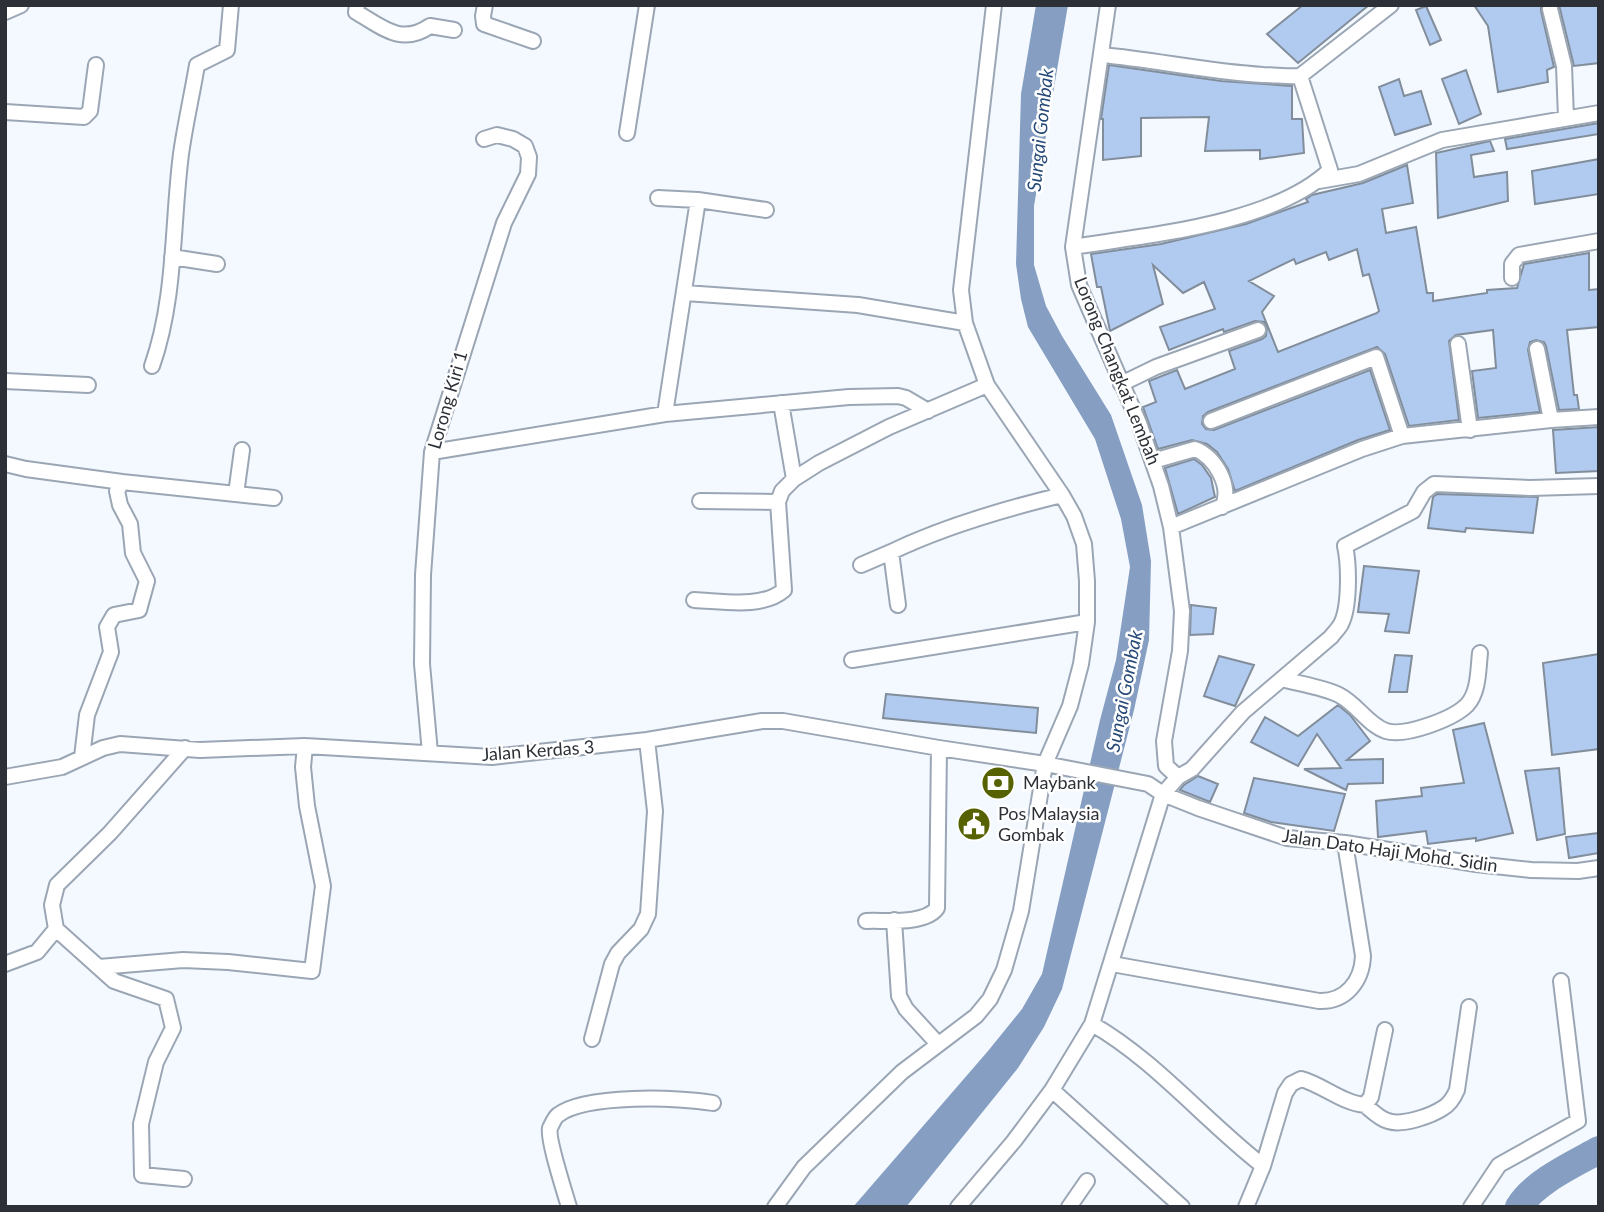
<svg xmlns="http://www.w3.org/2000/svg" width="1604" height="1212" viewBox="0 0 1604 1212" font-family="Lato,sans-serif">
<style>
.water{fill:#859ec1}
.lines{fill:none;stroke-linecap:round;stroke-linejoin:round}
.river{stroke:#859ec1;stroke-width:28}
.building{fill:#b0cbef;stroke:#828d9b;stroke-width:2;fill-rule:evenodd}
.minor-casing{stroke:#9ba6b5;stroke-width:18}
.minor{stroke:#fff;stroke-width:14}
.labels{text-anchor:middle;stroke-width:5;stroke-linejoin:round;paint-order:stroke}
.street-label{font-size:18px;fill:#2d3137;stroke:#fff}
.poi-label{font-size:18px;fill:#2d3137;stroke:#fff;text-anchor:start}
.water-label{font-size:19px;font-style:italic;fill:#274a78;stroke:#fff}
</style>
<rect width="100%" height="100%" fill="#f4f9ff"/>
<path class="water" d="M1036 5H1068L1034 206V265L1046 306 1062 336 1111 415 1142 505 1151 561 1149 640 1134 710 1062 989 1044 1027 1018 1068 906 1207H853L988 1051 1022 1009 1042 974 1100 720 1116 660 1130 567 1121 519 1095 439 1028 327 1021 299 1016 264 1021 94Z
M1546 1172 1555 1183 1529 1207H1507C1518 1191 1530 1181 1546 1172Z"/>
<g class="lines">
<path class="river" d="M1519 1207C1534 1182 1574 1164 1599 1150"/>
</g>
<path class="building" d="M1303 5H1369L1298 63 1267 34Z
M1474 5H1541V11L1554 67 1547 70 1548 82 1498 92 1488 26Z
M1559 5H1599V63L1574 66Z
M1426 6 1441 40 1430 45 1416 10Z
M1109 65 1221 81 1292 86V119H1302L1304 153 1260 159V150L1205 151 1209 117 1141 118V156L1103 160V119H1101Z
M1466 70 1481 114 1459 124 1442 79Z
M1399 79 1404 96 1421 91 1431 124 1395 135 1379 87Z
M1599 123V134L1507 149 1505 139Z
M1490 141 1494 151 1471 155 1474 177 1507 172 1508 201 1438 218 1436 153Z
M1599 159V194L1535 204 1532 171Z
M1407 165 1413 203 1382 209 1386 233 1416 227 1427 293H1433V301L1487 293V290L1517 288 1524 264 1589 253V290L1599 289V327L1567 330 1574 395H1577L1579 409 1559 410 1546 346 1544 342 1536 340 1530 342 1528 350 1540 412 1478 418 1472 371 1496 368 1493 330 1456 335 1449 341 1459 420 1409 426 1385 354 1377 347 1208 412 1203 416 1202 424 1206 429 1214 430 1370 370 1390 430 1358 440 1235 491 1228 469 1217 452 1207 444 1192 440 1158 449 1143 407 1156 402 1149 381 1177 370 1185 389 1235 369 1229 351 1262 339 1266 336 1267 327 1264 322 1255 321 1224 332 1223 329 1169 350 1160 327 1215 309 1204 282 1183 293 1153 265 1163 304 1110 331 1101 287H1097L1091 254 1161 244 1246 224 1308 202 1306 199 1312 195 1363 183ZM1357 249 1363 276 1369 274 1379 311 1377 313 1278 352 1262 312 1274 296 1249 281 1294 259 1296 264 1326 252 1329 260Z
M1599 427V471L1556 473 1553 430Z
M1194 459 1202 465 1211 478 1215 497 1178 514 1165 468Z
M1437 494 1538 497 1533 533 1466 528 1465 532 1428 528 1433 497Z
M1364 566 1419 571 1409 633 1385 631 1389 614 1358 612Z
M1191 605 1216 608 1213 634 1190 635Z
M1599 654V749L1552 755 1543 663Z
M1395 655 1412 656 1407 692H1389Z
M1219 656 1254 665 1235 706 1204 696Z
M886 694 1038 708 1036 733 883 718Z
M1338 705 1350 715 1370 741 1347 760 1383 759V783L1348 784 1346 790 1304 769 1341 768 1317 734 1298 766 1251 742 1265 717 1298 736Z
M1484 723 1513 833 1476 841V838L1428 844 1426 831 1378 837 1376 801 1422 796 1421 788 1464 783 1453 730Z
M1559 768 1565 834 1537 840 1525 771Z
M1198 776 1218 784 1210 802 1180 790 1184 785Z
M1254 778 1345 794 1334 831 1271 822 1244 813Z
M1599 833V853L1569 858 1566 837Z"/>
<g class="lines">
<defs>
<path id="minor" d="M357 5 356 12C382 27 401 46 430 26L454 30
M485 5 483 16 484 24 533 41
M1108 5 1073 247 1079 285 1139 423 1161 486 1171 527 1182 611 1180 651 1164 741 1166 766 1178 777
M1550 9 1564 66 1566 118
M5 12 21 5
M1102 55C1156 60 1209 72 1263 75 1275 75 1288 77 1300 76
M1300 76 1391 5
M5 112 84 117 90 111 96 65
M627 133 647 5
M1319 181 1359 174 1442 140 1599 113
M658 198 698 200 766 210
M1073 247C1149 235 1273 224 1330 170L1300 76
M172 257 217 264
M1512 278V264L1519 255 1599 241
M685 293 858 305 965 323
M1458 344 1470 430
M1537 349 1551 420
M152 366C176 298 172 224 181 154 185 125 192 95 197 65L227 50 231 5
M5 381 88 385
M1121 384 1156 367 1258 330
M781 403 794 479
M665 414 698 200
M1211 421 1376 357 1402 436
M432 452 665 414 849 397 898 396 906 398 928 411
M1153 461 1195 449C1215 456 1233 488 1222 507
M5 464 26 469 122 482
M236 494 242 450
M700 501 778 502
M1171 527 1362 449 1402 436 1551 420 1599 417
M861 565 891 552
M694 600C722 601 762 609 784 590L778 502 782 491 794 479 819 463 889 427 987 385
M898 605 891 552C945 526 1004 509 1062 495
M852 660 1087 622
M1282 679C1300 684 1323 687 1339 695 1357 704 1368 725 1386 731 1405 737 1453 719 1467 705 1479 692 1478 670 1480 653
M430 753 422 664 423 575 432 452 504 223 528 174 529 157 525 146 513 139 497 135 484 139
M82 757 87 715 111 652 107 627 114 615 139 610 147 581 133 553 130 524 120 505 117 491 122 482 274 498
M5 777 62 767 103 748 120 744 200 750 305 746 492 757 647 740 762 721H783L939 748 1045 764 1148 784 1163 794 1198 808 1287 838 1345 843 1476 864 1531 870 1578 871 1599 868
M894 920 899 996 906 1009 938 1044
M866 921C885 920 925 925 937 908L939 748
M5 964 37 952 56 929
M1112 964 1319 1001C1346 1002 1362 981 1363 956L1345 843
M99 967 183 960 228 962 312 971 323 886 307 806 303 767 305 746
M1092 1024C1155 1060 1205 1121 1263 1166
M592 1039 612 964 618 953 641 929 648 914 655 811 647 740
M1052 1090 1182 1207
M1365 1105C1372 1111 1380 1119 1388 1121 1402 1126 1431 1116 1443 1108 1450 1104 1454 1097 1457 1090L1469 1007
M184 1179 142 1175 141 1124 156 1062 173 1028 166 999 114 981 56 929 52 905 57 885 110 833 185 748
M569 1207C565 1193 547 1138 550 1128 552 1124 555 1117 558 1115 585 1094 680 1097 713 1103
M775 1207 804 1167 902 1072 976 1016 990 999 1004 970 1021 911 1045 764 1070 706 1081 664 1087 622V581L1084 544 1074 516 1062 495 987 385 965 323 961 290 994 5
M958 1207 1014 1141 1052 1090 1092 1024 1163 794 1178 777 1192 769 1243 712 1331 637C1334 633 1339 628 1341 624 1350 607 1349 564 1345 546L1413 511 1424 492 1434 484 1530 488 1599 486
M1069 1207 1087 1181
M1246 1207 1263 1166 1285 1093 1291 1084 1301 1079C1323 1085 1342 1103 1365 1105L1371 1097 1385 1030
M1471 1207 1499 1165 1578 1121 1561 981"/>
</defs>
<use href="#minor" class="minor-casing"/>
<use href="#minor" class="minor"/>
</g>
<defs>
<symbol id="bank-disc" viewBox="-11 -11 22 22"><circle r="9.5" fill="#566100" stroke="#fff"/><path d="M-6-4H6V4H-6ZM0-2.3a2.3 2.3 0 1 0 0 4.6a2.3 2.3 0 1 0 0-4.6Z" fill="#fff"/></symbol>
<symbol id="civic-disc" viewBox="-11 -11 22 22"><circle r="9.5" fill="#566100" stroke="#fff"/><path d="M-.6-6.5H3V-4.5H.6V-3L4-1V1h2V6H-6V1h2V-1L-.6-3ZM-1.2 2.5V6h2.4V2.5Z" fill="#fff"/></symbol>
</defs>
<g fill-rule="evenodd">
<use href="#bank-disc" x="979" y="764" width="38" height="38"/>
<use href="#civic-disc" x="955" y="805" width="38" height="38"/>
</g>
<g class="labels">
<g class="street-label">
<text transform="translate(1117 371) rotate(68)" y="6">Lorong Changkat Lembah</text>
<text transform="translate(448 400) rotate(-74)" y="6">Lorong Kiri 1</text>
<text transform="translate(538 751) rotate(-4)" y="6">Jalan Kerdas 3</text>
<text transform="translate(1390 851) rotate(8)" y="6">Jalan Dato Haji Mohd. Sidin</text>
</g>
<g class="poi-label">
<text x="1023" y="789">Maybank</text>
<text x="998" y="820">Pos Malaysia<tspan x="998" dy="21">Gombak</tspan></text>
</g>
<g class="water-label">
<text transform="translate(1040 130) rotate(-84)" y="7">Sungai Gombak</text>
<text transform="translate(1124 691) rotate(-79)" y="7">Sungai Gombak</text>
</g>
</g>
<rect width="1604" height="1212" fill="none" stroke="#2d3137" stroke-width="14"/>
</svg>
